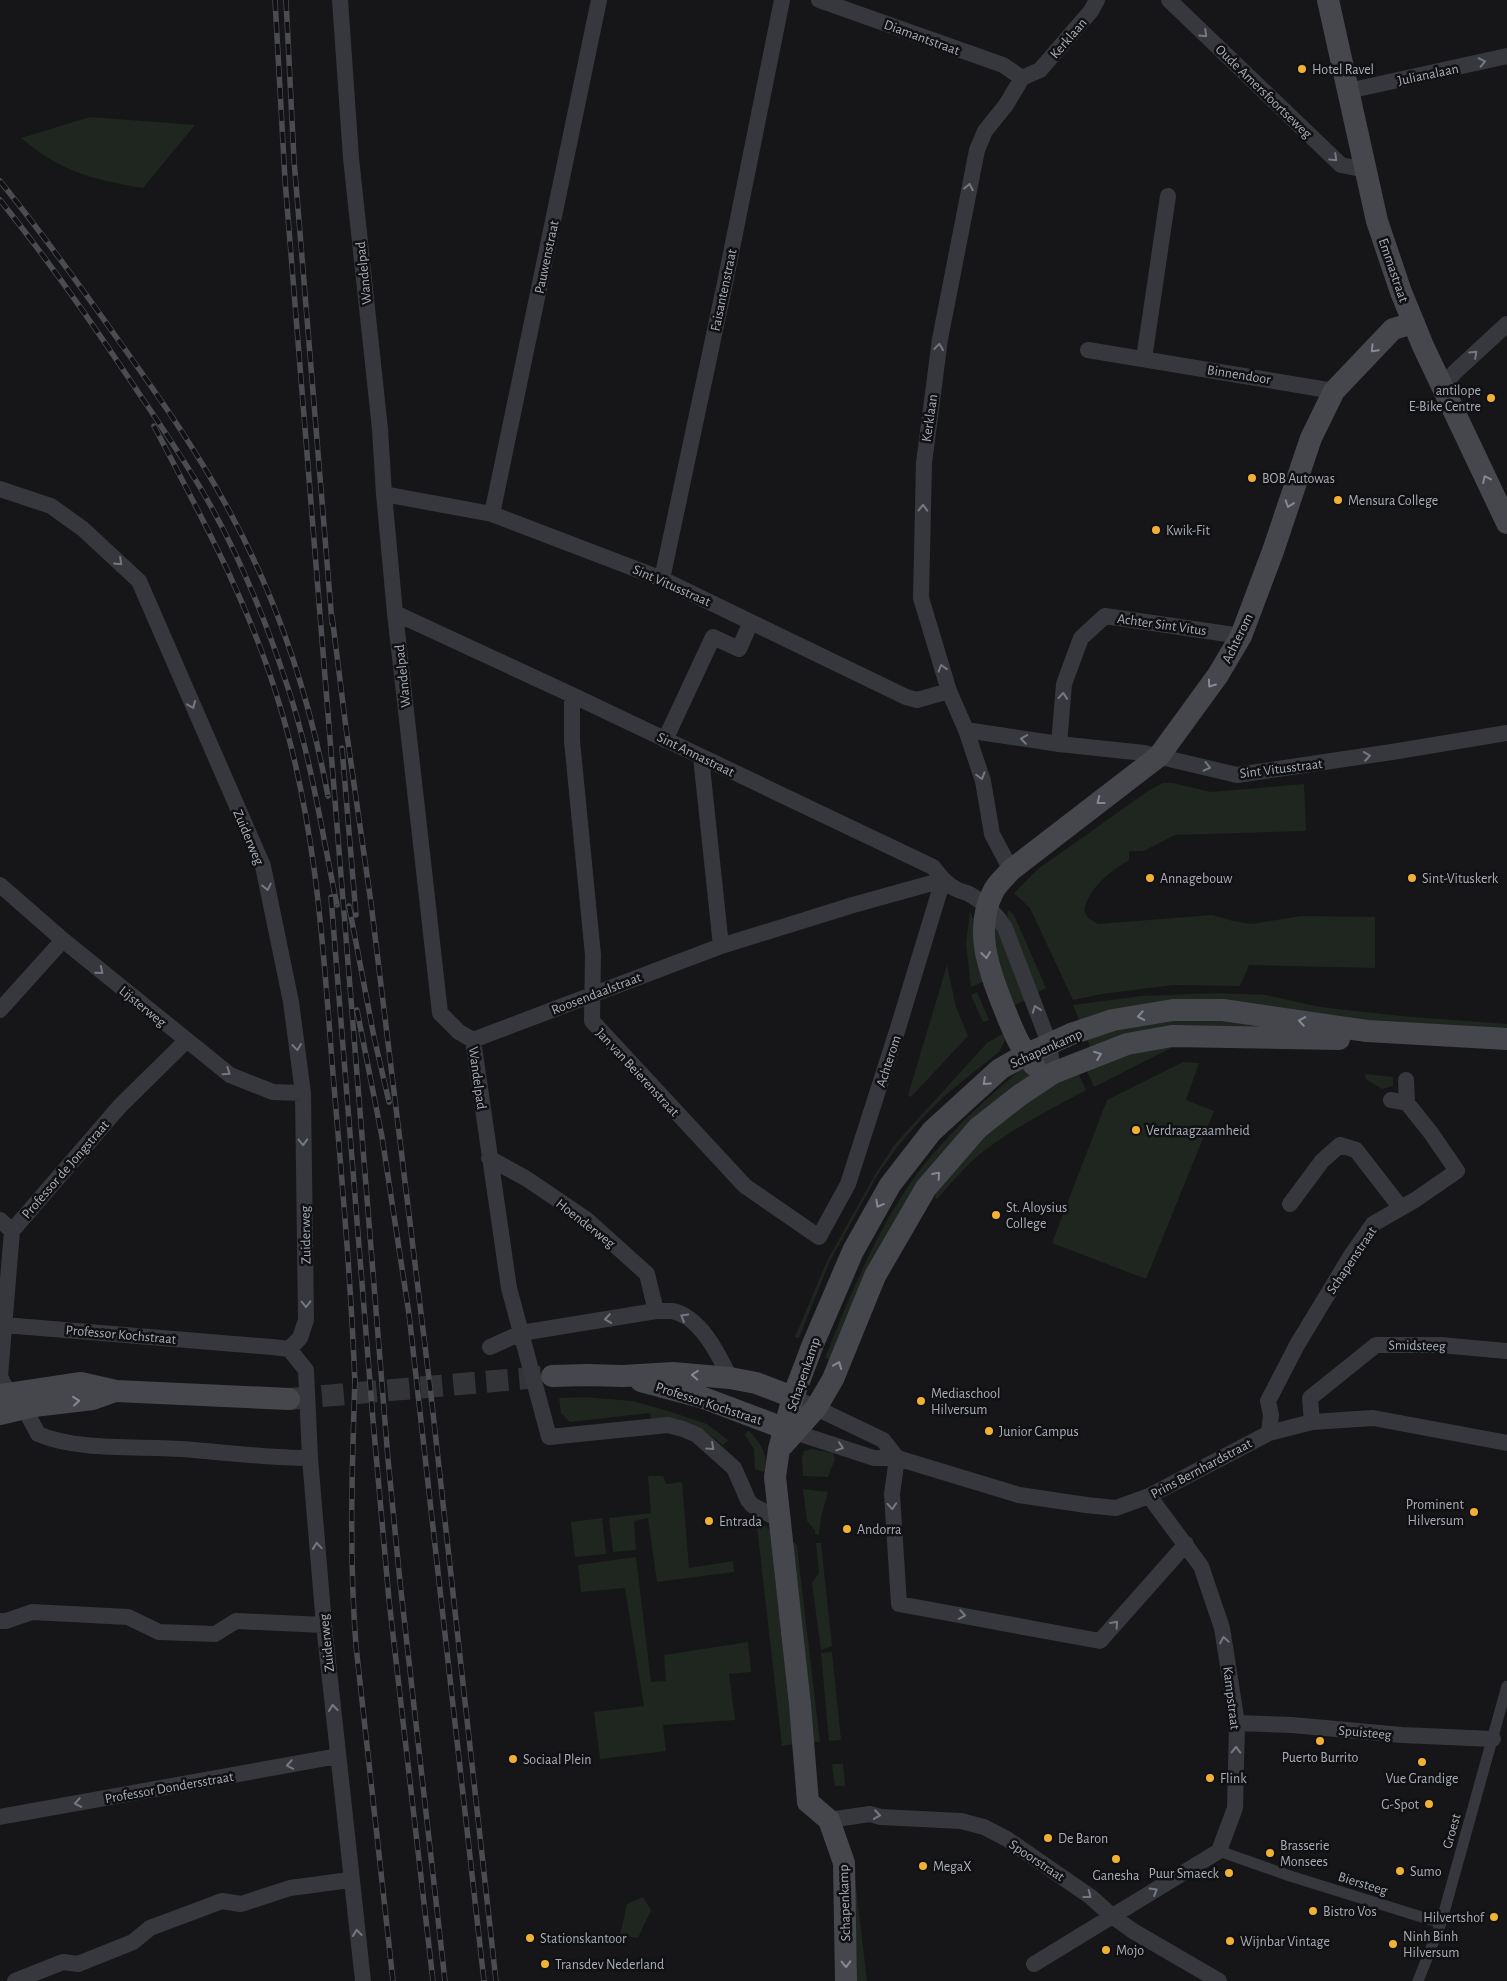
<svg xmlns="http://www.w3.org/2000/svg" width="1507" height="1981" viewBox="0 0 1507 1981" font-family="'Alegreya Sans',sans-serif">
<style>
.green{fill:#1e261f}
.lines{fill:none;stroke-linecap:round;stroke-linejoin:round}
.secondary-tunnel{stroke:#333438;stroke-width:22;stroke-dasharray:22 11;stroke-linecap:butt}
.pedestrian{stroke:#37383d;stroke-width:11}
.minor{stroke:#37383d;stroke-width:16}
.secondary{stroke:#45474d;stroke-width:22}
.rail-casing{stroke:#4a4c52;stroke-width:5.5}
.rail{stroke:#111113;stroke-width:4;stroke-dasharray:11;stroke-linecap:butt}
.oneway{stroke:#757881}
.oneway2{stroke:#858993}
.poi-dot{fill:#f2b134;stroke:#111113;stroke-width:2}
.labels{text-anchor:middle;stroke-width:5;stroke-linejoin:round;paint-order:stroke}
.street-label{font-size:14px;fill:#a8adb8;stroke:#111113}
.poi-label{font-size:14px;fill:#a8adb8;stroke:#111113;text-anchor:start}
</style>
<rect width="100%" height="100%" fill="#161618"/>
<path class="green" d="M90 117 195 125 143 188C95 180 60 172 21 138Z
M1163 783H1173L1211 792 1304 784 1306 831 1175 835 1144 851H1129V860C1109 872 1090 887 1084 910L1088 918 1098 924 1212 915 1233 921 1251 924 1301 916 1375 917V968L1249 965 1240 986 1173 985 1102 994 1073 1000 1030 908 1014 893 1038 869 1148 791Z
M1008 910 1014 915 1046 988 1036 993 1007 916Z
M970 912C977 924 973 938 975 951 976 962 979 972 983 982L971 987 966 944Z
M999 927 1026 1000 1013 1006C1005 982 989 954 995 928Z
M947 965 956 1007 968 1036 911 1097 908 1095Z
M977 992 989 1020 983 1022 971 995Z
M1218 993 1266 995 1320 1007 1401 1016 1507 1024V1032L1398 1027 1279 1011 1081 1025 1073 1005 1141 996Z
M1176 1015 1340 1034 1091 1052 1086 1034Z
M1004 1033 1005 1040 999 1052 949 1092 924 1116 898 1146 878 1174 829 1263 799 1338 795 1337 827 1261 876 1173 895 1144 987 1043Z
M1175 1046 1094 1087 1086 1069 1130 1052Z
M1183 1062 1199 1063 1186 1100 1214 1111 1146 1279 1052 1243 1107 1100Z
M1026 1065 1030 1071 1029 1079 967 1131 833 1361 825 1358C848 1300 872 1241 907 1188 939 1141 983 1101 1026 1065Z
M1077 1070 1086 1090C1050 1110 1012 1128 980 1154 964 1167 951 1184 937 1199L935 1198 939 1178 1001 1116Z
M1365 1074 1393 1077V1086L1382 1089 1366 1079Z
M584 1397 632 1401 665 1410 707 1424 728 1440 723 1445 706 1432 651 1419 650 1413 570 1422 561 1413 559 1398Z
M748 1430C760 1442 770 1456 764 1472L755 1469 754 1449 745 1435Z
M812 1449 833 1453 835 1459 828 1477 803 1476 802 1457 804 1451Z
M648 1476H663L666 1484 682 1482 689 1568 733 1561 734 1572 657 1582 648 1518 634 1521 636 1550 613 1552 609 1518 651 1513Z
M803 1489 828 1492 821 1517 819 1535 815 1534V1530L807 1521Z
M602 1518 606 1554 575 1557 571 1522Z
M756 1518 770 1530 793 1744 782 1746Z
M791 1542 795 1543 797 1546 820 1742H813Z
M816 1543H821L832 1646 821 1650 812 1583 819 1573Z
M636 1557 651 1682 666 1681 664 1655 748 1642 751 1672 729 1674 735 1720 663 1725 666 1751 600 1759 594 1712 644 1706 625 1588 581 1592 578 1565Z
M832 1652 841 1740 829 1741 821 1653Z
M832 1764H843L845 1786H835Z
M854 1870 867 1981H857Z
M643 1897 651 1910 638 1938 620 1935 627 1904Z"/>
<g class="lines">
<path class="secondary-tunnel" d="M289 1399 552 1376"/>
<path class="pedestrian" d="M1219 1851 1290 1876 1441 1923
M1418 1981 1441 1923 1507 1686"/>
<path class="minor" d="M340 0 351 158 380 429 384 494 395 613 440 1013 459 1032 473 1040 509 1288 549 1437 668 1425 683 1429 697 1435 734 1468 748 1500 752 1505 780 1520
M819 0 1003 65 1022 78
M1169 0 1341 165 1366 170
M1348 91 1507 56
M1088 350 1334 391
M1144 359 1168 196
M1443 386 1455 372 1507 324
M0 489 51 506 83 529 139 581 263 866 291 1002 303 1093 306 1320 300 1338 289 1349
M384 494 492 514 662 579 906 697 917 700 949 691
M492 514 599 0
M662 579 725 283 782 0
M395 613 572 695 933 867C940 876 946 884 956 889 961 892 967 892 971 895 985 903 997 915 1005 928L1049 1043 1053 1073
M572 695V741L593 955 592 1021 745 1186 819 1237 848 1184 898 1028 943 880
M966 730 1059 744 1144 753 1237 775 1392 752 1507 733
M665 740 713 637 739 649 751 622
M1059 744 1064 684 1081 638 1105 616 1241 636
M701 757 721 946
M1011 870 992 834 983 781 966 730 949 691 921 598 924 463 940 339 977 150 985 131 1006 105 1022 78 1040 70 1091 11 1097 0
M0 885 63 940 230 1075 273 1092 303 1093
M0 1010 63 940
M473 1040 721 946 853 905 943 880
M1391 1100 1407 1103
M489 1158 527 1179 586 1219 647 1274 656 1311
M1290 1204 1322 1161 1340 1145 1356 1150 1401 1208
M0 1220 12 1231
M4 1325 272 1347 289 1349
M490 1347 521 1333 656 1311C661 1311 667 1311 672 1311 700 1316 719 1355 730 1378
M289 1349 306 1370 310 1458 324 1625 363 1981
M11 1393 4 1385 0 1376 12 1231 120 1106 186 1041
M793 1397 883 1440 897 1458
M22 1409 28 1415 38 1434C77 1451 138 1446 181 1449 224 1452 267 1458 310 1458
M1312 1422 1310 1398 1376 1345H1440L1507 1351
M794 1432 874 1458H897L1019 1495 1086 1505 1116 1508 1149 1496 1269 1433 1312 1422 1373 1418 1507 1443
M1269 1433 1271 1415 1268 1401 1297 1345 1352 1254 1373 1224 1415 1200 1457 1171 1431 1133 1407 1103 1406 1080
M897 1458 892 1494 899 1604 1100 1641 1186 1544
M0 1621H6L32 1612 128 1617 159 1632 215 1634 236 1621 324 1625
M1237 1723 1292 1725 1402 1735 1493 1739
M0 1817 338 1756
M829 1820 870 1814 881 1817 961 1821 984 1827 1007 1839 1091 1897 1112 1916 1133 1931 1219 1981
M1034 1964 1219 1851 1235 1808 1237 1723 1222 1628 1201 1566 1149 1496
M15 1981 63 1962 78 1964 133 1942 150 1928 222 1901 241 1904 290 1888 350 1880"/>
<path class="secondary" d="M1328 0 1377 221 1401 292 1423 346 1507 523
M1034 1065C1020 1049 1012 1028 1004 1008 989 971 973 929 994 890 998 883 1006 876 1011 870L1159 756 1218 675 1241 636 1273 551 1311 438 1334 391 1393 329 1414 323
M552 1376 587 1375 623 1376 673 1373 730 1378 756 1383 793 1397
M641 1381 701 1397 794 1432
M0 1395 81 1383 116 1391 289 1399
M0 1414 34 1406 93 1399 115 1391
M783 1445 816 1408 833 1379 875 1276 926 1188 978 1128 1020 1095 1053 1073 1127 1044 1172 1036 1339 1039
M846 1981 844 1863 829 1820 808 1802 800 1705 775 1477 779 1449 793 1397 813 1344 853 1251 890 1185 932 1131 1000 1069 1025 1055 1071 1034 1113 1020 1173 1010H1223L1367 1031 1507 1039"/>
<defs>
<path id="rail" d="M275 0 285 180 388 1459 400 1582 445 1981
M286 0 294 160 332 623
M0 181C42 233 81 287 119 341 157 394 195 448 226 505 276 595 309 695 328 796
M0 200C45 256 86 314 126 374 154 416 183 457 208 501 239 556 264 616 284 676 310 750 321 828 337 905
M154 426C201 516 250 605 279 703 315 820 323 940 332 1062 341 1170 351 1277 355 1385
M332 616 346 728 371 903 431 1395 496 1981
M342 748 356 915
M331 897 373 1420 389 1600 433 1981
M349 906 374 1037 389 1102
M357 1010 382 1137 409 1314 484 1981
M355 1378C352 1468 349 1556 356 1646L393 1981"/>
</defs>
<use href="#rail" class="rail-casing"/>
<use href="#rail" class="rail"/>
</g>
<defs><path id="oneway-chevron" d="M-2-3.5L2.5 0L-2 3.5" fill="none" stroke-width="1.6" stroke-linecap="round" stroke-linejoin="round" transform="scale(1.25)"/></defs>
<g class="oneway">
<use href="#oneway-chevron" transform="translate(1204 34) rotate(44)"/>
<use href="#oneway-chevron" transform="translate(1482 62) rotate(-12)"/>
<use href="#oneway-chevron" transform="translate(1334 158) rotate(44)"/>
<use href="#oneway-chevron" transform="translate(969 187) rotate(-79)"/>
<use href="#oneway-chevron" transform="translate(939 347) rotate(-82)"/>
<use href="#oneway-chevron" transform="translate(1474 354) rotate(-43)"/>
<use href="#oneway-chevron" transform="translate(923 508) rotate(-89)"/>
<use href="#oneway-chevron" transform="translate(119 562) rotate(43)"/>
<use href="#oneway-chevron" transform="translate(942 668) rotate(-107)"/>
<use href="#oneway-chevron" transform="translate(1063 696) rotate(-85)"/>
<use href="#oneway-chevron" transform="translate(192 705) rotate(67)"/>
<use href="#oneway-chevron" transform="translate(1024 739) rotate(-171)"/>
<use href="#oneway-chevron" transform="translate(1367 756) rotate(-8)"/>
<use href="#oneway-chevron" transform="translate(1207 767) rotate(14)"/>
<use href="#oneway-chevron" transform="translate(981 776) rotate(74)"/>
<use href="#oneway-chevron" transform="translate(267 887) rotate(78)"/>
<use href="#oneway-chevron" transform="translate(100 971) rotate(39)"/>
<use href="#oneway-chevron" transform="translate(1036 1009) rotate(-110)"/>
<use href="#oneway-chevron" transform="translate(297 1047) rotate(83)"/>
<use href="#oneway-chevron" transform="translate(227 1072) rotate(34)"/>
<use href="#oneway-chevron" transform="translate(303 1142) rotate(89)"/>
<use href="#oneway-chevron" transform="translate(306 1304) rotate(89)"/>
<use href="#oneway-chevron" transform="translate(684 1317) rotate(-150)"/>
<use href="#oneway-chevron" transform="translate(608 1319) rotate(171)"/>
<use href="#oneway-chevron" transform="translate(711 1447) rotate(42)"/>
<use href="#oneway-chevron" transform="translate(840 1447) rotate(18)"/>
<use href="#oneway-chevron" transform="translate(892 1506) rotate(86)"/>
<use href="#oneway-chevron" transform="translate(317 1546) rotate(-95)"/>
<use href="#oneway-chevron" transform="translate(962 1615) rotate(10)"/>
<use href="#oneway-chevron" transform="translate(1115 1624) rotate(-48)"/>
<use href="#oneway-chevron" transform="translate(1224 1640) rotate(-99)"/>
<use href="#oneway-chevron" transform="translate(333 1708) rotate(-96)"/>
<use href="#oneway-chevron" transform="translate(1236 1750) rotate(-89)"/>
<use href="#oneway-chevron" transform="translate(290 1765) rotate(170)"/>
<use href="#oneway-chevron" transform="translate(78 1803) rotate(170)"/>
<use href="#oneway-chevron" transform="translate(877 1815) rotate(8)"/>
<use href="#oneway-chevron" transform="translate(1154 1891) rotate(-31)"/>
<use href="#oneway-chevron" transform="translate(1088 1895) rotate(37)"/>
<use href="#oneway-chevron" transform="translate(357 1933) rotate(-96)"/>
</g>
<g class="oneway2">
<use href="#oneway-chevron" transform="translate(1374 349) rotate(134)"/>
<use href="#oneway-chevron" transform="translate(1486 479) rotate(-115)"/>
<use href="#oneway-chevron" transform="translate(1289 504) rotate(109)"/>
<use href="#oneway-chevron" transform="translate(1211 684) rotate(126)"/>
<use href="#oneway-chevron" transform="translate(1100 801) rotate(142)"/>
<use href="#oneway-chevron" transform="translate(986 955) rotate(83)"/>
<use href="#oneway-chevron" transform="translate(1141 1016) rotate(170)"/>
<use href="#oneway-chevron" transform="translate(1302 1021) rotate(-171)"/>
<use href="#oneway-chevron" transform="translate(1098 1055) rotate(-21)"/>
<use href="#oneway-chevron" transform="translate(986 1082) rotate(138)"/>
<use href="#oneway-chevron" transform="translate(937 1175) rotate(-49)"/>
<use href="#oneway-chevron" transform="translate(879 1204) rotate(119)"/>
<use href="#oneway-chevron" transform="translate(838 1365) rotate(-68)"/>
<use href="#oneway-chevron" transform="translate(695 1375) rotate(-176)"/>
<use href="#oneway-chevron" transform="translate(76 1401) rotate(-6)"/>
<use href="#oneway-chevron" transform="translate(846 1964) rotate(89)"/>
</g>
<g class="poi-dot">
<circle cx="1302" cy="69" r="5"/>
<circle cx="1491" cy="398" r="5"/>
<circle cx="1252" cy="478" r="5"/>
<circle cx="1338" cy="500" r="5"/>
<circle cx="1156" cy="530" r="5"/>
<circle cx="1150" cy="878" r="5"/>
<circle cx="1412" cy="878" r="5"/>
<circle cx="1136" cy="1130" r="5"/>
<circle cx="996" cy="1215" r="5"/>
<circle cx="921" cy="1401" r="5"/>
<circle cx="989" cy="1431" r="5"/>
<circle cx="1474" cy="1512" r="5"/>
<circle cx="709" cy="1521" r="5"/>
<circle cx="847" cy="1529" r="5"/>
<circle cx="1320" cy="1741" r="5"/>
<circle cx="513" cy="1759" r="5"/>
<circle cx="1422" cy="1762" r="5"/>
<circle cx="1210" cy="1778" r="5"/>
<circle cx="1429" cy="1804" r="5"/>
<circle cx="1048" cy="1838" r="5"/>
<circle cx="1270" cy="1853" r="5"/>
<circle cx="1116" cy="1859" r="5"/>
<circle cx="923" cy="1866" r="5"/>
<circle cx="1400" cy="1871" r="5"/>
<circle cx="1229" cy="1873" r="5"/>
<circle cx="1313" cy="1911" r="5"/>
<circle cx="1494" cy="1917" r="5"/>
<circle cx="530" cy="1938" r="5"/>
<circle cx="1230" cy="1941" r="5"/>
<circle cx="1393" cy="1944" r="5"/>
<circle cx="1106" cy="1950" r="5"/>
<circle cx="545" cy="1964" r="5"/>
</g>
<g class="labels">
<g class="street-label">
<text transform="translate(922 37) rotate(20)" y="5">Diamantstraat</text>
<text transform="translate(1068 38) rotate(-49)" y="5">Kerklaan</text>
<text transform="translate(1428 74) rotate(-12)" y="5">Julianalaan</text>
<text transform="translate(1264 91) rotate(44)" y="5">Oude Amersfoortseweg</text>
<text transform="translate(546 257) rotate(-78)" y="5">Pauwenstraat</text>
<text transform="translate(1394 270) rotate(71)" y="5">Emmastraat</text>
<text transform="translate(363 273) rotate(-96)" y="5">Wandelpad</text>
<text transform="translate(723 290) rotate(-78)" y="5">Faisantenstraat</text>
<text transform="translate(1239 374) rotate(9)" y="5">Binnendoor</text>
<text transform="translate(929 418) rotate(-82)" y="5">Kerklaan</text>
<text transform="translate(672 585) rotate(24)" y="5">Sint Vitusstraat</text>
<text transform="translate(1162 624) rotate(8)" y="5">Achter Sint Vitus</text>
<text transform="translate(1237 638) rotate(-64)" y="5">Achterom</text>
<text transform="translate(402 676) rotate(-96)" y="5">Wandelpad</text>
<text transform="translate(696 754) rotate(26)" y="5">Sint Annastraat</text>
<text transform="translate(1281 768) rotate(-7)" y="5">Sint Vitusstraat</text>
<text transform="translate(249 837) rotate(67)" y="5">Zuiderweg</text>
<text transform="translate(596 993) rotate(-21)" y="5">Roosendaalstraat</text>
<text transform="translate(143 1006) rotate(39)" y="5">Lijsterweg</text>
<text transform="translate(1046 1048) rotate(-24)" y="5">Schapenkamp</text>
<text transform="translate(888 1061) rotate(-72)" y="5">Achterom</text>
<text transform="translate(638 1072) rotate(47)" y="5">Jan van Beierenstraat</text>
<text transform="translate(478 1078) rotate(82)" y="5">Wandelpad</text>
<text transform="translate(65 1169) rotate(-49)" y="5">Professor de Jongstraat</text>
<text transform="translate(586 1223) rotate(38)" y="5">Hoenderweg</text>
<text transform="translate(305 1235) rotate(-91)" y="5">Zuiderweg</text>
<text transform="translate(1351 1260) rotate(-56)" y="5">Schapenstraat</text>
<text transform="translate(121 1334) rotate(5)" y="5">Professor Kochstraat</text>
<text transform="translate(1417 1345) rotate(1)" y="5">Smidsteeg</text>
<text transform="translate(803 1374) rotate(-71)" y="5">Schapenkamp</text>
<text transform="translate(709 1403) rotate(18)" y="5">Professor Kochstraat</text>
<text transform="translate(1201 1468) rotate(-28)" y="5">Prins Bernhardstraat</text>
<text transform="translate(326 1643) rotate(-96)" y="5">Zuiderweg</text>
<text transform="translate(1232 1698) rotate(83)" y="5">Kampstraat</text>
<text transform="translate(1365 1732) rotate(5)" y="5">Spuisteeg</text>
<text transform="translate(169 1787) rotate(-10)" y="5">Professor Dondersstraat</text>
<text transform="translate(1451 1831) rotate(-74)" y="5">Groest</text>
<text transform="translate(1037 1860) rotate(34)" y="5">Spoorstraat</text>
<text transform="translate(1363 1883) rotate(17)" y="5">Biersteeg</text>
<text transform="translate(844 1903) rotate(-92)" y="5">Schapenkamp</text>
</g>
<g class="poi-label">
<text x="1312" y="74">Hotel Ravel</text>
<text x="1481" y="395" text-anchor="end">antilope<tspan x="1481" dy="16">E-Bike Centre</tspan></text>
<text x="1262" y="483">BOB Autowas</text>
<text x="1348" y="505">Mensura College</text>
<text x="1166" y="535">Kwik-Fit</text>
<text x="1160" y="883">Annagebouw</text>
<text x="1422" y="883">Sint-Vituskerk</text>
<text x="1146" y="1135">Verdraagzaamheid</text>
<text x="1006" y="1212">St. Aloysius<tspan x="1006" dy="16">College</tspan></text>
<text x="931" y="1398">Mediaschool<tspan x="931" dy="16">Hilversum</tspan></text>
<text x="999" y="1436">Junior Campus</text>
<text x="1464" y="1509" text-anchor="end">Prominent<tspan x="1464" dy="16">Hilversum</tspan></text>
<text x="719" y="1526">Entrada</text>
<text x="857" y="1534">Andorra</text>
<text x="1320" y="1762" text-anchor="middle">Puerto Burrito</text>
<text x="523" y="1764">Sociaal Plein</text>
<text x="1220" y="1783">Flink</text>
<text x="1422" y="1783" text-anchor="middle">Vue Grandige</text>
<text x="1419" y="1809" text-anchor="end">G-Spot</text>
<text x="1058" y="1843">De Baron</text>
<text x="1280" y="1850">Brasserie<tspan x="1280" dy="16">Monsees</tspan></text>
<text x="933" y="1871">MegaX</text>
<text x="1410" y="1876">Sumo</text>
<text x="1219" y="1878" text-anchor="end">Puur Smaeck</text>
<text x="1116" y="1880" text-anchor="middle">Ganesha</text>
<text x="1323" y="1916">Bistro Vos</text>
<text x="1484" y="1922" text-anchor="end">Hilvertshof</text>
<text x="1403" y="1941">Ninh Binh<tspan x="1403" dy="16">Hilversum</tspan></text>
<text x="540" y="1943">Stationskantoor</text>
<text x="1240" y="1946">Wijnbar Vintage</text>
<text x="1116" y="1955">Mojo</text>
<text x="555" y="1969">Transdev Nederland</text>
</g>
</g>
</svg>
